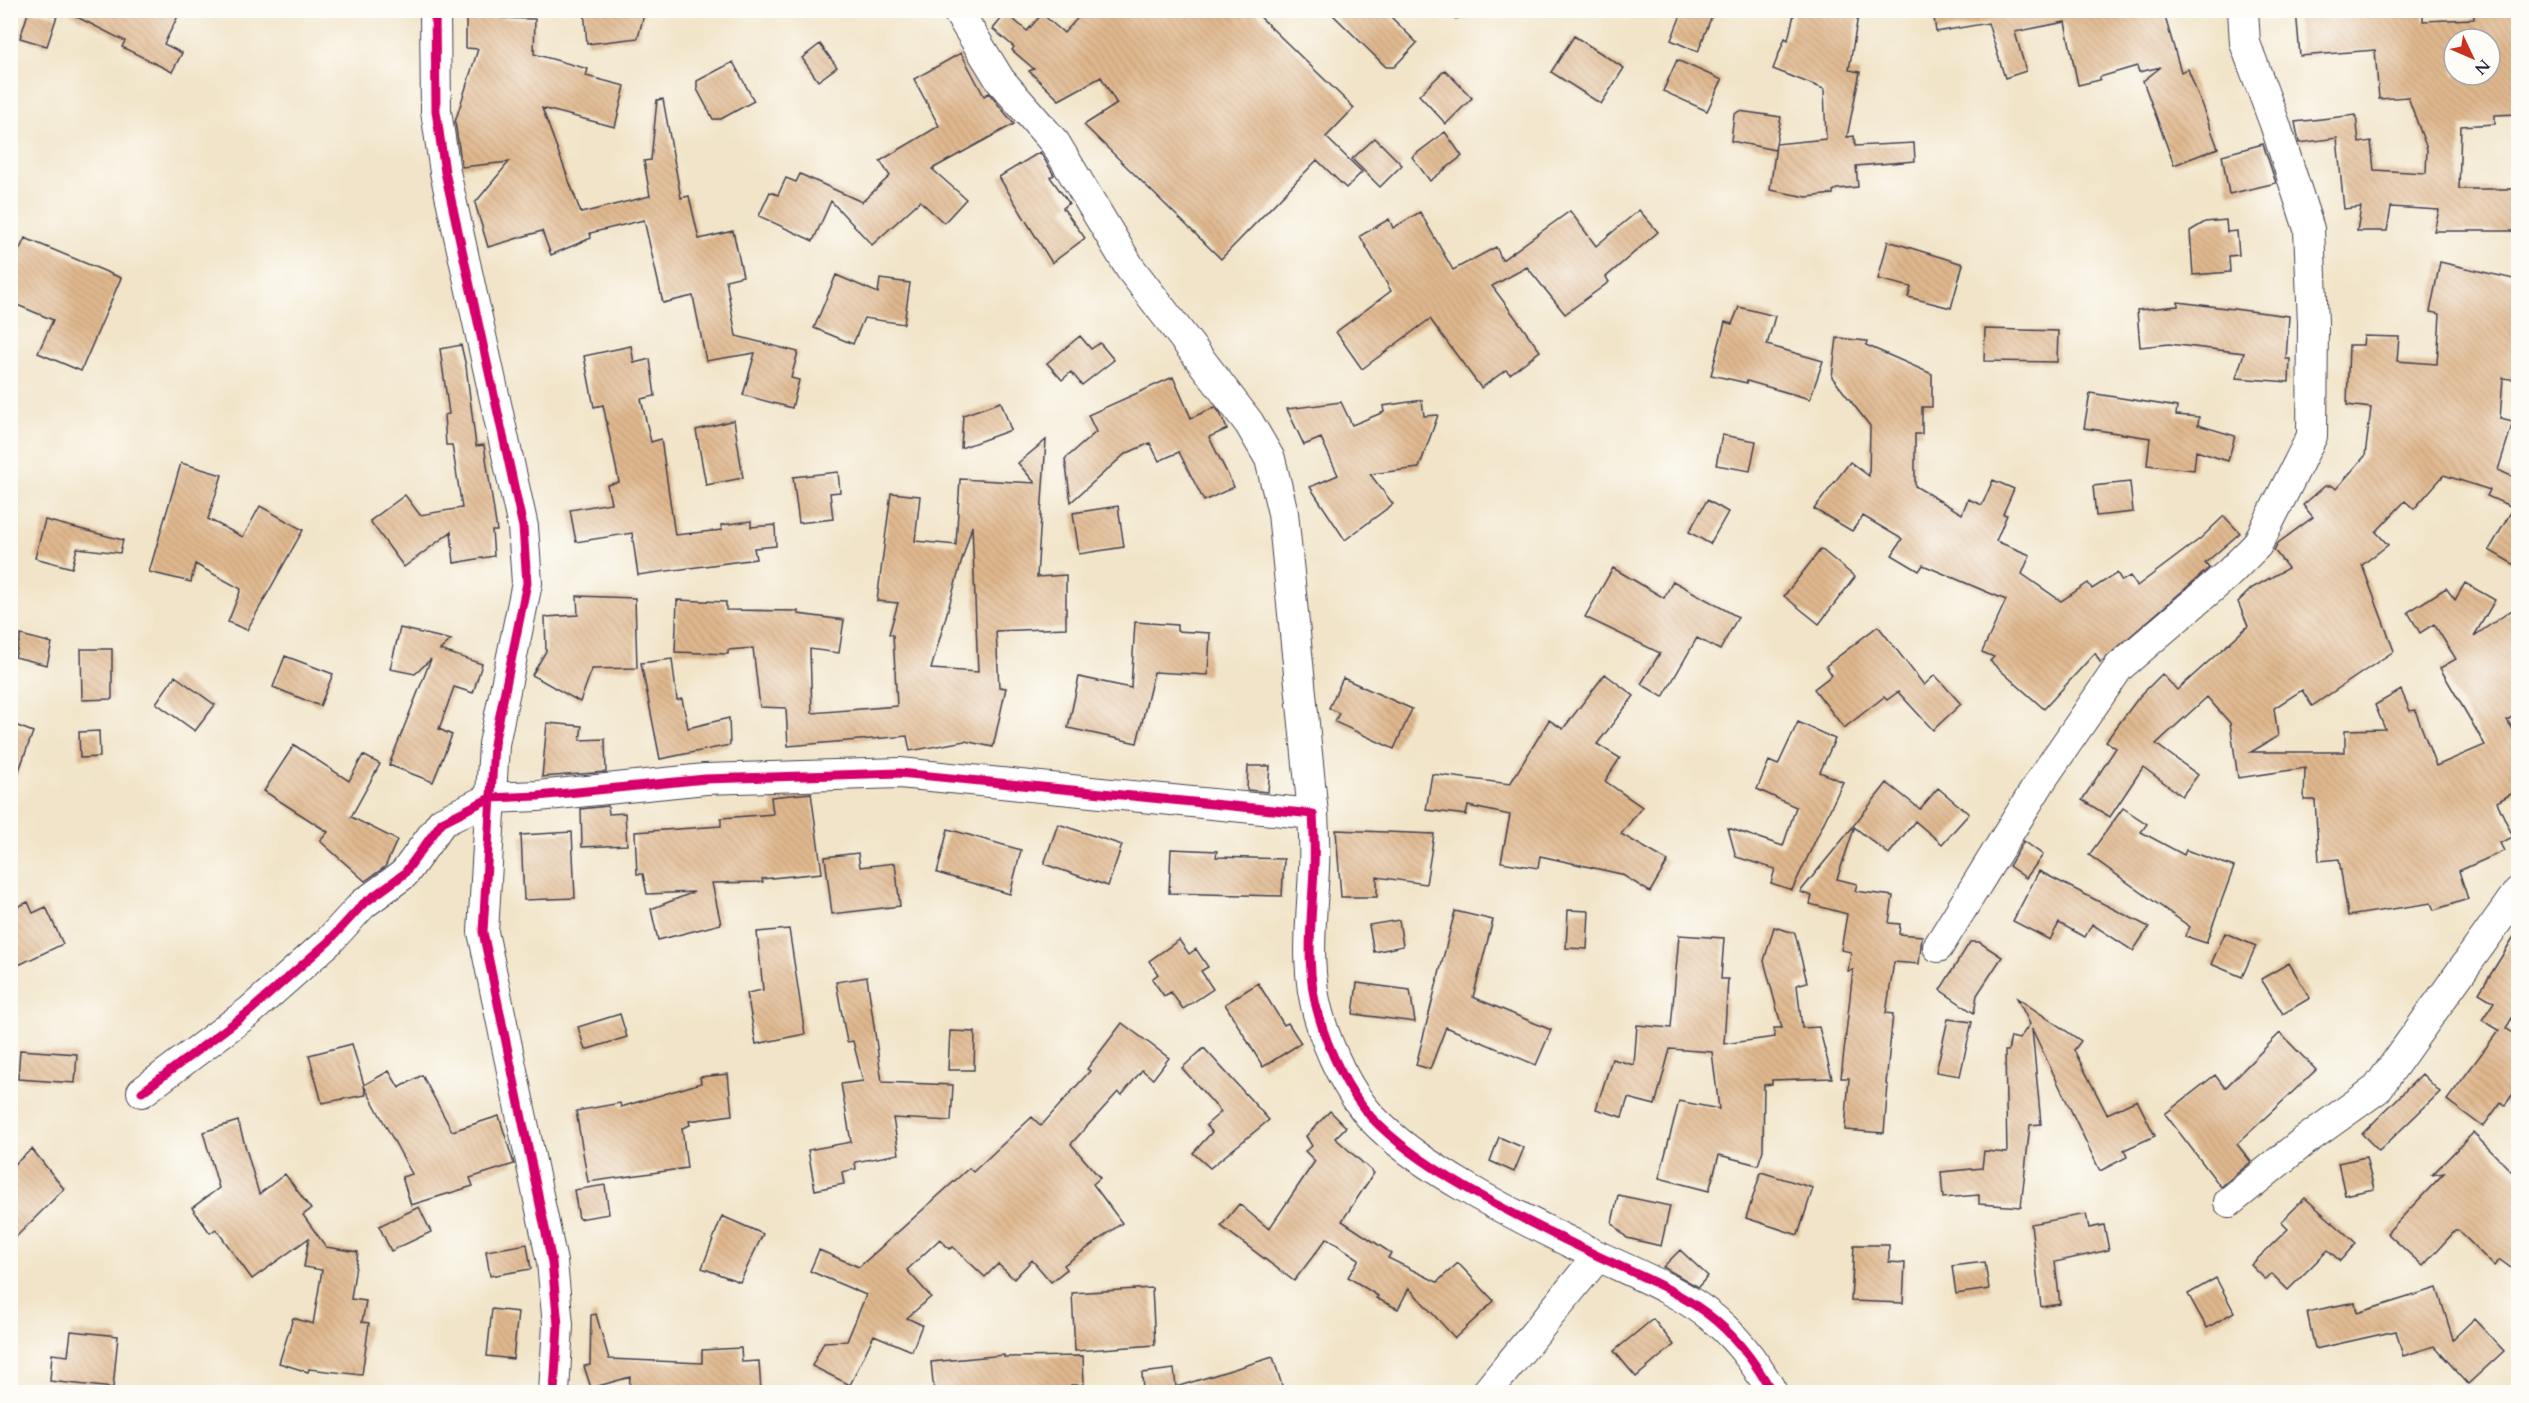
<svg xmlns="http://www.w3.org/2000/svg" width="2529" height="1403" viewBox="0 0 2529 1403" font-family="Cardo,serif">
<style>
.building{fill:url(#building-back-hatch);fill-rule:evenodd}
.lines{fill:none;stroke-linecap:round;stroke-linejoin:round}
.lane-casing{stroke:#413f50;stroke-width:17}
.street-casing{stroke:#413f50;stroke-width:32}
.lane{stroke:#fff;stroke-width:15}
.street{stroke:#fff;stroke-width:30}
.cycleway-casing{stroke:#fdfcf7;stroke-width:13}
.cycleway{stroke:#d6006c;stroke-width:9}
</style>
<defs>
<pattern id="building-back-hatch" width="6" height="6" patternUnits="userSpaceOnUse" patternTransform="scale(1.5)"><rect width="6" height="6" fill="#e0b88e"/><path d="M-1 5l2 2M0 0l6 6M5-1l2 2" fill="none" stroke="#c09e7b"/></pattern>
</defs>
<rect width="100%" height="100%" fill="#fdfcf7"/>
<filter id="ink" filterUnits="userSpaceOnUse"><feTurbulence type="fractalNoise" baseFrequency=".0167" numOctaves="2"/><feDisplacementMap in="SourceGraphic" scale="12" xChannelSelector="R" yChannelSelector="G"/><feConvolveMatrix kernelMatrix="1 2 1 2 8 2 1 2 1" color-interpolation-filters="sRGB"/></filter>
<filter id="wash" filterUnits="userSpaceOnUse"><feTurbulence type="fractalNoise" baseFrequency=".008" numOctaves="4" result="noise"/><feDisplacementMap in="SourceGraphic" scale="24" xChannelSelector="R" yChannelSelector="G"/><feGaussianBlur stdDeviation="1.35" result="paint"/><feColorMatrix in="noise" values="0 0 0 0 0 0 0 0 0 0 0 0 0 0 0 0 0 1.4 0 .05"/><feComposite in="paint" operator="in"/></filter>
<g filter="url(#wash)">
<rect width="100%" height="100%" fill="#f1e4c8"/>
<g id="blocks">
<path class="building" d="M29 10 57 16 47 46 20 38Z
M63 10H181L164 44 182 53 172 72 122 47 125 41Z
M466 10H503L502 18 535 19 534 54 588 69 586 76 625 86 615 127 542 108 581 213 650 196 644 161 651 160 657 100 663 99 681 198 689 196 699 239 733 231 743 276 726 280 736 336 798 352 791 378 799 380 792 408 743 395 755 353 706 361 693 296 663 303 644 220 590 233 591 238 551 255 542 231 488 247 475 203 509 162 462 167 455 122 478 49 466 48Z
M584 10H645L638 38 587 44Z
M1085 10H1253L1354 108 1326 137 1362 172 1346 188 1317 160 1221 259 1084 125 1117 104 1101 77 1059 100 1029 71 1034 69 1012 50 1014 47 993 29 1006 13 1027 31 1042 14 1064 33Z
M1328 10H1384L1417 43 1394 67H1386Z
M1683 10H1714L1698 52 1671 40Z
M1795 10H1859L1849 70 1860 72 1847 137 1854 136 1855 146 1914 143 1915 161 1856 166 1858 187 1837 189 1833 191V194L1807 197 1770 190 1776 145 1775 150 1731 141 1734 115 1739 111 1781 117 1776 144 1826 139 1824 89 1773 69 1785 38 1788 40Z
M1933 10H2163L2181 72 2188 69 2218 148 2174 165 2143 81 2161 67 2139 72 2137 66 2100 77V80L2078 85 2065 22 2015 32 2026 71 2005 78 1988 23 1936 32Z
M2296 10H2423V21L2474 19V12L2518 10V114L2495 115V124L2461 126 2459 189H2518V231H2434L2439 210 2391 207 2387 231H2357L2361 207 2344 209 2337 138 2299 143 2295 122 2356 115 2359 143 2371 141 2374 170 2426 173 2427 149 2408 97 2379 99 2375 50 2300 56ZM2454 39H2490V75H2454Z
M1574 36 1624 68 1601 104 1551 72Z
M820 44 837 67 818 81 802 58Z
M961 53 984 96 989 93 1014 124 932 169 966 199 944 223 920 201 872 245 831 201 813 241 759 216 770 192 778 195 786 178 796 182 800 174 862 202 890 176 880 161 939 126 914 79Z
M1677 60 1722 80 1707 111 1663 91Z
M733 62 754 101 721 119H713L697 89V81Z
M1445 70 1472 98 1446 124 1419 95Z
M1445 132 1462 156 1430 181 1412 157Z
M1375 138 1402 165 1380 187 1352 159Z
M2263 144 2276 183 2229 194 2222 155Z
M1040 152 1054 175 1050 177 1069 203 1063 208 1085 238 1052 263 999 177Z
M1639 210 1658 232 1606 277 1609 282 1565 314 1527 267 1492 286 1540 351 1510 374 1506 370 1481 388 1430 319 1362 369 1336 332 1391 291 1360 236 1389 219 1393 228 1420 212 1453 270 1496 247 1502 260 1570 211 1596 246Z
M2226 220 2227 232 2237 231 2239 255 2229 256 2230 272 2193 275 2190 231 2205 222Z
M25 238 121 278 81 371 38 353 53 320 10 302V270Z
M1888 241 1963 264 1951 308 1908 297 1911 287 1878 279Z
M2440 262 2518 280V380L2503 378 2500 419 2513 422 2498 470 2518 479V484L2510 506 2487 496 2490 490 2444 475 2414 509 2405 501 2376 532 2388 545 2362 565 2394 651 2312 706 2302 690 2274 708 2278 736 2251 752H2345V730L2385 729 2375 705 2401 690 2410 711 2415 710 2436 766 2485 745 2440 668 2456 659 2434 624 2420 633 2408 612 2446 588 2455 600 2465 583 2495 600 2474 636 2518 606V713L2507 720 2518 738V790L2497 802 2513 837 2500 843 2504 851 2459 871 2468 899 2434 910 2431 903 2348 916 2339 859 2319 861 2315 800H2304L2305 768 2238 778 2230 723 2207 697 2156 744 2198 775 2182 796 2143 767 2110 817 2082 800 2116 748 2106 741 2139 697 2162 674 2177 690 2248 626 2238 602 2252 588 2288 568 2274 550 2278 543 2313 517 2303 505 2325 486H2333L2336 489 2365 456 2371 408 2347 405 2349 345H2363L2364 336 2399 337 2397 361 2437 364 2440 314 2430 312Z
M836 275 878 293 880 279 910 283 904 324 864 318 853 344 814 328Z
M2178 302 2289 316 2286 359H2290L2289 382 2236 378 2244 353 2169 344 2140 347 2137 310 2178 306Z
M1739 307 1775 316 1767 345 1823 361 1810 399 1747 381V383L1711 375 1725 322 1732 324Z
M1985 329 2058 331 2057 362 1984 361Z
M1080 336 1091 349 1100 343 1114 360 1082 385 1071 372 1062 380 1047 363Z
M1837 338 1867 341 1866 345 1932 374V407H1922V434H1915V486L1962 514 1968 499 1982 505 1993 480 2014 489 2003 514 2007 515 1996 541 2030 555 2022 574 2061 601 2088 583 2092 589 2117 573 2122 581 2130 576 2137 586 2201 538 2224 516 2240 533 2205 563 2209 568 2102 661 2100 662 2095 653 2044 709 1990 661 1994 657 1982 652 2006 600 1923 565 1919 571 1892 555 1902 539 1863 516 1852 531 1814 509 1850 462 1869 476 1870 426 1832 377Z
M461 345 466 366 476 446 484 445 497 531H492L494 556 454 563 451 532 404 567 370 521 405 495 420 515 462 508 452 445H446L444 415 449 414 440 349Z
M631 346 634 363 650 359 655 396 641 399 651 442 661 439 675 535 722 530 721 525 751 521V527L775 525 776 546 754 548 756 559 638 575 632 533 576 542 570 510 611 503 607 485 619 482 603 405 594 407 584 356Z
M1173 377 1191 418 1215 407 1220 413 1227 429 1209 437 1234 487 1204 501 1179 452 1159 461 1150 443 1125 454 1071 502 1065 459 1096 432 1088 415Z
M2090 393 2177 407 2176 415 2199 417 2198 425 2235 436 2228 461 2196 451 2194 470 2147 465 2150 438 2084 428Z
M1422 400 1424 416 1438 415 1419 468 1370 474 1393 504 1345 540 1310 487 1338 475 1321 438 1304 445 1287 409 1341 402 1352 425 1384 412 1383 406Z
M1001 402 1011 430 961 448 963 415Z
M734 420 743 478 706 485 696 430Z
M1722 435 1756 441 1750 471 1716 465Z
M1046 440 1037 577 1066 575V628L996 631 999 687 1006 688 993 747 965 741 910 751 907 736 788 746 786 708 760 707 753 648 728 650V654L675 652 677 600 726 602V610L798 611V614L844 620 839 653 810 649 812 713 897 706 893 635 889 634 898 603 877 601 891 493 920 496 915 541 956 545 960 479 1035 483 1018 463ZM972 526 978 672 931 669 964 553Z
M181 463 222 475 208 519 243 537 260 506 303 530 247 630 228 622 241 589 195 564 191 582 149 572Z
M838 472 840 492 830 493 833 519 799 523 793 477Z
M2130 482 2133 512 2096 516 2093 486Z
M1707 500 1728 512 1710 544 1689 532Z
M2518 500V567L2489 550Z
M1118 506 1124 547 1079 554 1073 513Z
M45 520 123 540 120 553 77 548 72 568 35 558Z
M1821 549 1855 577 1819 624 1784 596Z
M1613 568 1664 598 1673 581 1738 617 1720 650 1697 638 1663 697 1641 684 1660 653 1585 617Z
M577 596 635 598 637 668 592 669 580 702 532 675 546 651 545 617 578 615Z
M1135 622 1177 625V631L1210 633 1208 675 1154 672 1137 743 1068 728 1079 677 1131 688Z
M1878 626 1924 685 1935 675 1961 704 1933 730 1898 692 1887 700 1884 697 1844 728 1814 689 1832 675 1826 666Z
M400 628 451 640 440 650 482 664 473 693 454 687 439 729 452 735 433 782 389 765 431 659 415 674 390 669Z
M21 635 52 643 47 665 15 657Z
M81 649H112V699L82 700Z
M285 656 333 674 320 706 273 687Z
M672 659 677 700 682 699 688 728 729 718 730 745 660 759 641 663Z
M1605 674 1634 696 1597 744 1620 758 1605 781 1642 807 1621 834 1668 861 1650 892 1621 874 1540 856 1538 868 1501 862 1510 815 1468 806 1466 815 1426 810 1432 774 1510 784 1549 720 1563 729Z
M175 676 215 705 195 731 156 703Z
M1343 678 1412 709 1394 749 1335 722 1339 713 1329 708Z
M1798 722 1835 739 1820 772 1843 782 1792 890 1771 883 1775 869 1736 857 1728 828 1783 846 1796 807 1757 789 1769 761 1778 765Z
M10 723 33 732 13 787H10Z
M547 723 582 726 580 740 605 739 606 772 542 777Z
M99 731 100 757 80 758 79 732Z
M294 745 349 781 363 755 380 764 351 817 397 840 385 867 365 881 320 841 328 832 264 791Z
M1248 766H1270L1268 792 1247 790Z
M1887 783 1920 809 1938 788 1969 814 1942 844 1915 821 1889 854 1853 826Z
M811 793 822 873 762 879 763 882 712 883 721 924 658 940 651 909 694 892 647 894 643 874H637L635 832 721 826V818L773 814 771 797Z
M608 806 609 814 625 813 627 845 582 847 581 809Z
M2123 808 2147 824 2141 832 2184 855 2186 850 2234 867 2206 943 2185 936 2190 927 2089 855Z
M1058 824 1122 845 1108 886 1044 864Z
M1852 828 1854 829 1837 879 1857 884 1855 891 1893 896 1889 923 1900 924 1899 934 1922 936 1919 964 1894 962 1886 1013 1893 1014 1886 1084 1888 1085 1884 1133 1845 1130 1849 1078H1841L1853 970 1848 971 1851 952 1841 950 1847 914 1810 904 1812 896 1800 892Z
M948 829 1021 850 1010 894 937 873Z
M1336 830 1434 834 1426 884 1377 877V897H1341Z
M572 832 575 898 524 900 521 835Z
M2024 841 2043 855 2026 878 2009 866Z
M1171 849 1217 851 1216 857 1284 859 1282 896 1169 893Z
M858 853 860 867 895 863 900 906 832 914 825 857Z
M2039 871 2149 927 2133 951 2092 924 2085 937 2059 923 2050 940 2013 921Z
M28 902 33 913 46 907 63 944 10 969V910Z
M1568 910 1589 911 1587 949 1566 948Z
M1455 911 1493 920 1473 997 1551 1030 1536 1065 1446 1027 1430 1069 1416 1065Z
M1399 920 1403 946 1374 952 1369 925Z
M1774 927 1795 933 1807 982 1797 985 1802 1028 1819 1027 1832 1078 1772 1080V1084L1764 1085 1763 1150 1758 1165 1719 1155 1709 1191 1659 1178 1679 1101 1719 1109 1712 1052 1670 1049 1655 1105 1628 1098 1622 1117 1596 1109 1612 1059 1634 1065 1637 1025 1671 1028 1679 935 1724 938 1721 979H1728L1724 1044 1775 1037 1774 1028H1782L1764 961Z
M789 929 805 1034 756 1044 747 993 763 990 757 932Z
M2518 930V1008L2506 1028 2518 1037V1087L2505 1105 2501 1102 2483 1127 2447 1100 2499 1030 2482 1020 2494 1002 2479 993Z
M2225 933 2256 946 2242 977 2211 964Z
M1179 940 1189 954 1196 949 1208 967 1201 971 1213 989 1183 1009 1171 992 1164 996 1152 979 1158 974 1149 961Z
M1970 942H1979L2002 957 1977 995 1974 1013 1940 990Z
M2289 963 2310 998 2283 1014 2261 979Z
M867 977 882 1082 953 1085 951 1121 893 1118 899 1154 855 1162 856 1169 842 1172 844 1184 815 1190 808 1150 851 1142 841 1084 863 1081 853 1041 847 1042 836 982Z
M1258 983 1284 1025 1288 1023 1301 1043 1263 1067 1225 1004Z
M1357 983 1410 990 1415 1022 1353 1014Z
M2017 998 2081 1041 2074 1050 2107 1114 2137 1100 2155 1136 2124 1150 2127 1157 2100 1171 2032 1029 2041 1124 2030 1125 2021 1207 1979 1204V1195L1943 1198 1941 1172 1982 1168 1984 1151 2007 1153 2005 1051H2008L2011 1037 2019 1039 2030 1024Z
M620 1014 627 1037 585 1050 578 1027Z
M1948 1019 1972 1022 1960 1076 1936 1072Z
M1122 1023 1169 1058 1153 1079 1142 1070 1122 1095 1118 1092 1071 1144 1100 1178 1093 1184 1122 1223 1064 1265 1067 1269 1051 1282 1032 1260 1014 1279 998 1264 985 1277 953 1247 949 1249 940 1239 907 1270 931 1297 907 1318 922 1325 912 1351 874 1335 850 1385 812 1366 824 1342 847 1341 866 1295 810 1271 819 1250 859 1267 969 1168 973 1172 1032 1117 1041 1126 1090 1071 1087 1069Z
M950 1031 975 1032 974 1070H948Z
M2280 1033 2316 1070 2237 1144 2251 1162 2221 1187 2165 1114 2215 1075 2225 1088Z
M352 1044 364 1085 389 1071 399 1088 422 1075 452 1131 499 1116 514 1164 470 1178 473 1186 411 1205 402 1177 412 1174 364 1086 366 1095 322 1103 309 1055Z
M1204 1048 1269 1120 1210 1168 1193 1153 1212 1132 1206 1125 1221 1112 1182 1068Z
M20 1050 77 1054 75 1083 18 1079Z
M728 1074 732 1115 689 1121 690 1125 682 1128 687 1168 588 1182 576 1111 620 1103 621 1107 701 1083 700 1077Z
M2422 1074 2440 1092 2379 1151 2362 1134Z
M1330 1111 1346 1127 1335 1138 1374 1173 1342 1221 1391 1253 1388 1258 1437 1282 1458 1263 1494 1301 1455 1338 1409 1288 1398 1309 1376 1298 1378 1296 1348 1277 1359 1259 1327 1238 1294 1281 1221 1226 1239 1204 1269 1229 1315 1161 1305 1151 1312 1146 1306 1136Z
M238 1121 259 1194 285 1174 311 1209 303 1215 326 1247 358 1252 351 1299 366 1301 362 1322 369 1323 362 1375 309 1369 308 1372 279 1363 293 1318 313 1324 322 1270 304 1267 309 1238 252 1279 216 1229 210 1233 192 1208 219 1188 203 1132Z
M2473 1133 2518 1178V1273L2500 1260 2494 1266 2459 1231H2455L2423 1266 2387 1233 2444 1173 2432 1175Z
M1499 1137 1524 1148 1514 1172 1490 1161Z
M32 1149 64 1189 10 1243V1168Z
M2366 1157 2374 1189 2345 1195 2338 1163Z
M1761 1172 1813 1188 1798 1235 1746 1218Z
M605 1185 609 1214 579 1219 574 1190Z
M1618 1195 1670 1206 1661 1246 1627 1238 1612 1223Z
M2305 1198 2356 1243 2340 1261 2328 1250 2288 1290 2272 1274 2266 1280 2251 1265 2288 1229 2281 1222Z
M419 1207 431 1232 391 1251 379 1226Z
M2086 1214 2089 1228 2104 1225 2109 1250 2055 1262 2060 1304 2041 1307 2031 1224Z
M722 1216 763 1234 740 1282 702 1268Z
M527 1244 531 1269 490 1276 486 1251Z
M1854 1245H1889V1262L1905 1263 1903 1303 1851 1301Z
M1680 1250 1708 1276 1698 1287 1663 1267Z
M1985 1262 1989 1289 1956 1294 1952 1266Z
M2216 1278 2234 1312 2207 1328 2188 1294Z
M1152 1288 1155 1345 1075 1351 1072 1293Z
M2437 1288 2453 1339 2474 1319 2504 1351 2468 1384 2434 1346 2403 1356 2396 1331 2315 1349 2307 1312 2355 1302 2357 1313Z
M492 1309 518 1312 513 1359 487 1356Z
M596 1314 609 1359 702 1363V1350L741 1348 742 1362 759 1361 761 1392H629L630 1377 591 1388 584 1366 590 1365 591 1315Z
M1653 1319 1674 1345 1636 1377 1614 1351Z
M71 1331 118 1336 113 1388 50 1381 52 1354 68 1356Z
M1004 1355V1357L1083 1356 1084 1385H1071V1392H934L931 1362Z
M1273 1357 1284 1392H1143L1142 1373 1174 1369 1176 1387Z"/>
</g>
</g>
<g filter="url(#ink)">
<use href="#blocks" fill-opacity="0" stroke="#413f50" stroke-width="1.5"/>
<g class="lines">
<defs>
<path id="lane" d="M1455 10 1456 11"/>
<path id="street" d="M435 10 436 111 445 172 523 527 527 583 494 744 483 932 552 1262 558 1325 554 1392
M957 10 1000 80 1055 143 1130 268 1249 423 1270 459 1283 513 1313 814
M1938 947 2042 779 2119 667 2228 574 2257 545 2312 436 2313 323 2309 229 2275 124 2245 43 2243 10
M142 1092 250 1011 328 942 363 904 404 874 442 822 490 798 538 796 705 779 900 773 1313 814C1314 832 1315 850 1314 868 1312 918 1304 968 1319 1017 1329 1051 1347 1090 1371 1117 1423 1173 1529 1222 1598 1256 1679 1294 1726 1309 1772 1392
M2229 1202 2303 1142 2377 1089 2518 892
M1487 1392 1598 1256"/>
</defs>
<use href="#lane" class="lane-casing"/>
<use href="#street" class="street-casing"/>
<use href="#lane" class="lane"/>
<use href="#street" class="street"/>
<defs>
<path id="cycleway" d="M435 10 436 111 445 172 523 527 527 583 494 744 483 932 552 1262 558 1325 554 1392
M142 1092 250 1011 328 942 363 904 404 874 442 822 490 798 538 796 705 779 900 773 1313 814C1314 832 1315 850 1314 868 1312 918 1304 968 1319 1017 1329 1051 1347 1090 1371 1117 1423 1173 1529 1222 1598 1256 1679 1294 1726 1309 1772 1392"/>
</defs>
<use href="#cycleway" class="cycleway-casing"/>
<use href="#cycleway" class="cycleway"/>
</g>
</g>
<rect width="2529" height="1403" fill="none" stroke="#fdfcf7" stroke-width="36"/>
<g transform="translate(2472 57) rotate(134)"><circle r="28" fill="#fdfcf7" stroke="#a5a5ac" stroke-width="1.5"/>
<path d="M0-4.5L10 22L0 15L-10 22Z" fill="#c8321e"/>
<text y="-9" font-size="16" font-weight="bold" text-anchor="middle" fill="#22223b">N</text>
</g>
</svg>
